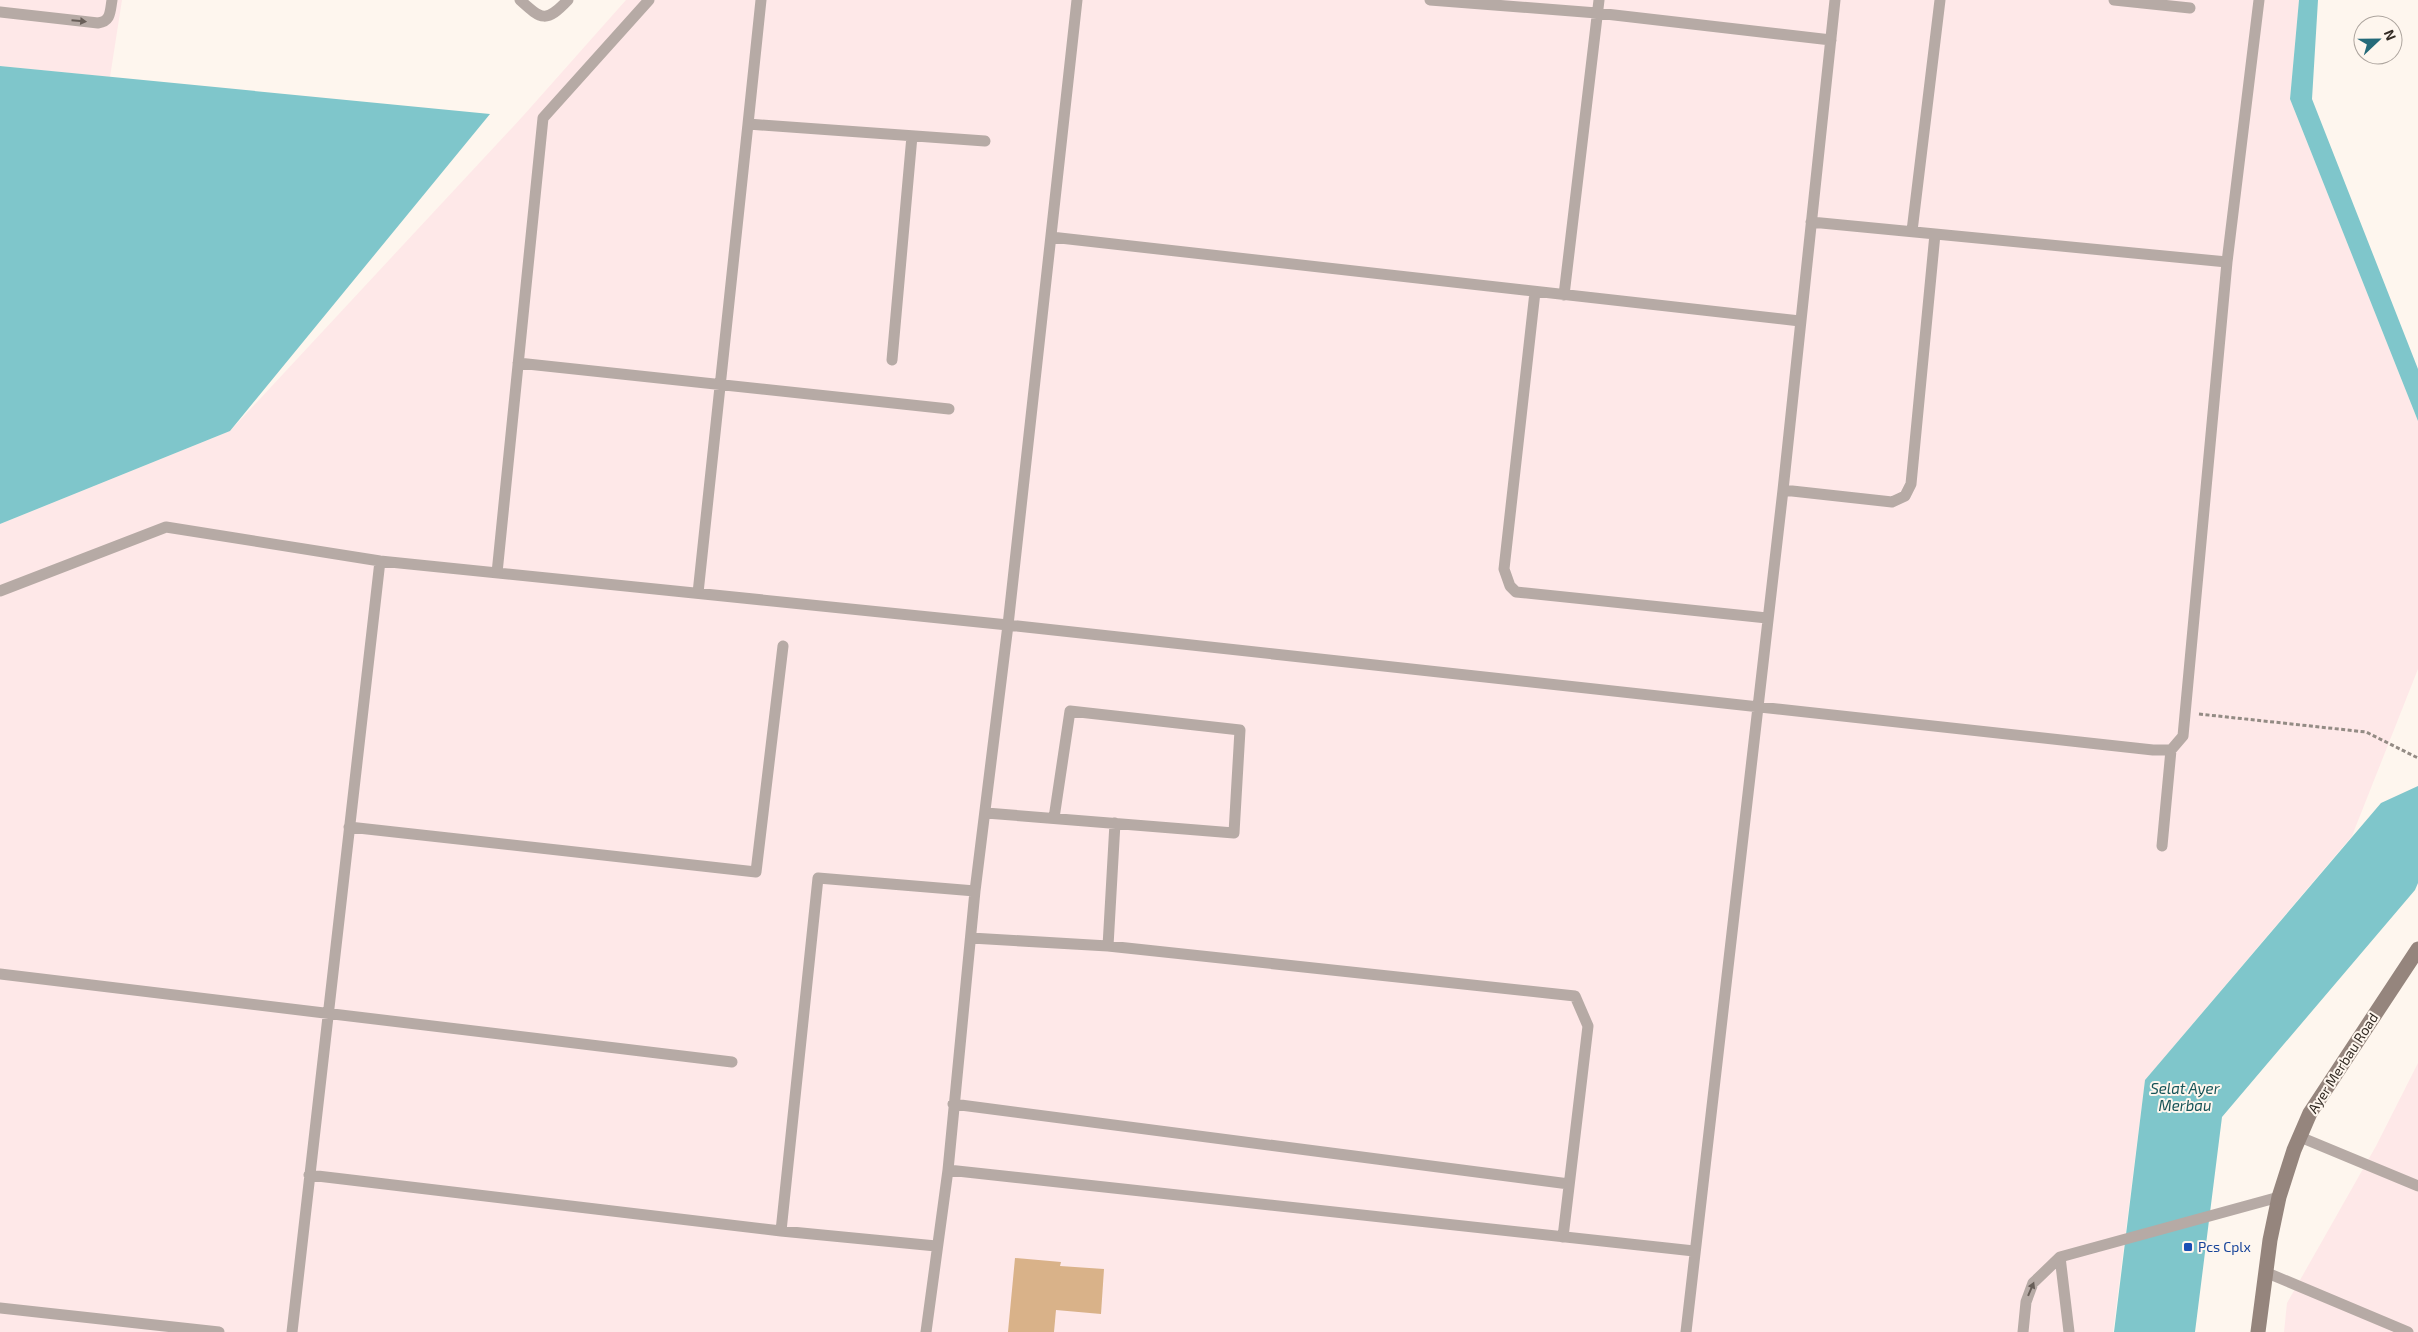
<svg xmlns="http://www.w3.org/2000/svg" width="2418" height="1332" viewBox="0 0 2418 1332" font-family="'Exo 2',sans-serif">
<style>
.industrial{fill:#fee8e8}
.water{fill:#7fc6cb}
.building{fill:#d9b289}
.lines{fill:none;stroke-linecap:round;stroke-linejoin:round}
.path{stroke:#938b84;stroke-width:3;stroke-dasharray:4 2.5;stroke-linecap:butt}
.lane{stroke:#b6aaa5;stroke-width:11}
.secondary{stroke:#95857d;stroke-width:15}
.oneway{fill:#685e58}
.transit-dot{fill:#1a4fb4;stroke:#fef6ee;stroke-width:2}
.labels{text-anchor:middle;stroke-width:4;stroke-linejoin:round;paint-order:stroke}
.street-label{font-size:14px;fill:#342c25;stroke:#fef6ee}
.transit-label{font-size:14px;fill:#164399;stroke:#fef6ee;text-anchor:start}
.water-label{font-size:15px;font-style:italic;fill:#165458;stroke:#fef6ee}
</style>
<rect width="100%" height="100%" fill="#fef6ee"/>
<path class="industrial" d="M0 0H122L110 77 0 66Z
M626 0H2299L2290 99 2418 421V669L2352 836 2145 1080 2113 1332H0V524L230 431 523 116Z
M2418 1063V1332H2284L2287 1303 2376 1146Z"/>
<path class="water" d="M2299 0H2318L2312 99 2418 369V421L2290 99Z
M0 66 490 114 230 431 0 524Z
M2418 786V883L2415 890 2222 1117 2195 1332H2114L2145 1080 2381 803Z"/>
<path class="building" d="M1015 1258 1061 1262 1060 1266 1104 1269 1101 1314 1056 1310 1054 1332H1008Z"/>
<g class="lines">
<path class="path" d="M2199 714 2366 732 2418 758"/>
<path class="lane" d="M520 0C542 20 546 23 568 0
M761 0 748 124 985 141
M1430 0 1597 13 1831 40
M2114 0 2190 8
M0 12 98 23C111 21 110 12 112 0
M1811 222 2227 262
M1912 231 1940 0
M1051 237 1800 321
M1535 292 1504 569 1510 586 1516 592 1767 618
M1564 295 1599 0
M892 360 912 136
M518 363 949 409
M1783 490 1892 502 1905 496 1911 484 1935 234
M497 573 543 118 649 0
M0 591 166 527 380 561 1008 625 2153 750H2171
M698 593 748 124
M986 813 1234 833 1240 730 1070 711 1054 818
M349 827 756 872 783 646
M2162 846 2171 750 2183 736 2227 262 2259 0
M971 938 1108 946 1575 996 1588 1026 1563 1237
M1108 946 1115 823
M0 974 732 1062
M953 1104 1569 1184
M2300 1137 2418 1186
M948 1170 1694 1251
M309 1175 781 1231 936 1246
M781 1231 818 878 975 891
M2060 1257 2069 1332
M2265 1272 2408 1332
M0 1308 219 1332
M292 1332 380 561
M926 1332 948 1170 975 891 1008 625 1077 0
M1686 1332 1783 490 1835 0
M2023 1332 2026 1302 2033 1283 2060 1257 2279 1197"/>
<path class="secondary" d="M2258 1332 2270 1240 2279 1197 2294 1150 2310 1113 2418 949"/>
</g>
<defs><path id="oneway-solid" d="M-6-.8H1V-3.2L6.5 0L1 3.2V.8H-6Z" transform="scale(1.25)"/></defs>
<g class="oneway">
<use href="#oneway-solid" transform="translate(79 21) rotate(5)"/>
<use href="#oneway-solid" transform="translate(2031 1289) rotate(-67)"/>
</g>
<rect class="transit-dot" x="2183" y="1242" width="10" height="10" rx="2.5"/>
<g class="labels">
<g class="street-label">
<text transform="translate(2343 1063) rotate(-57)" y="5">Ayer Merbau Road</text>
</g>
<g class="transit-label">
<text x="2198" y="1252">Pcs Cplx</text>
</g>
<g class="water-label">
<text x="2185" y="1094">Selat Ayer<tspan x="2185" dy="17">Merbau</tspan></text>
</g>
</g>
<g transform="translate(2378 40) rotate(68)"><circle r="24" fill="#fef6ee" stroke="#ada59e"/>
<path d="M0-4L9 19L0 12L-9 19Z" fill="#246a79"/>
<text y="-8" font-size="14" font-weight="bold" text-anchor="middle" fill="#342c25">N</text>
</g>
</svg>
